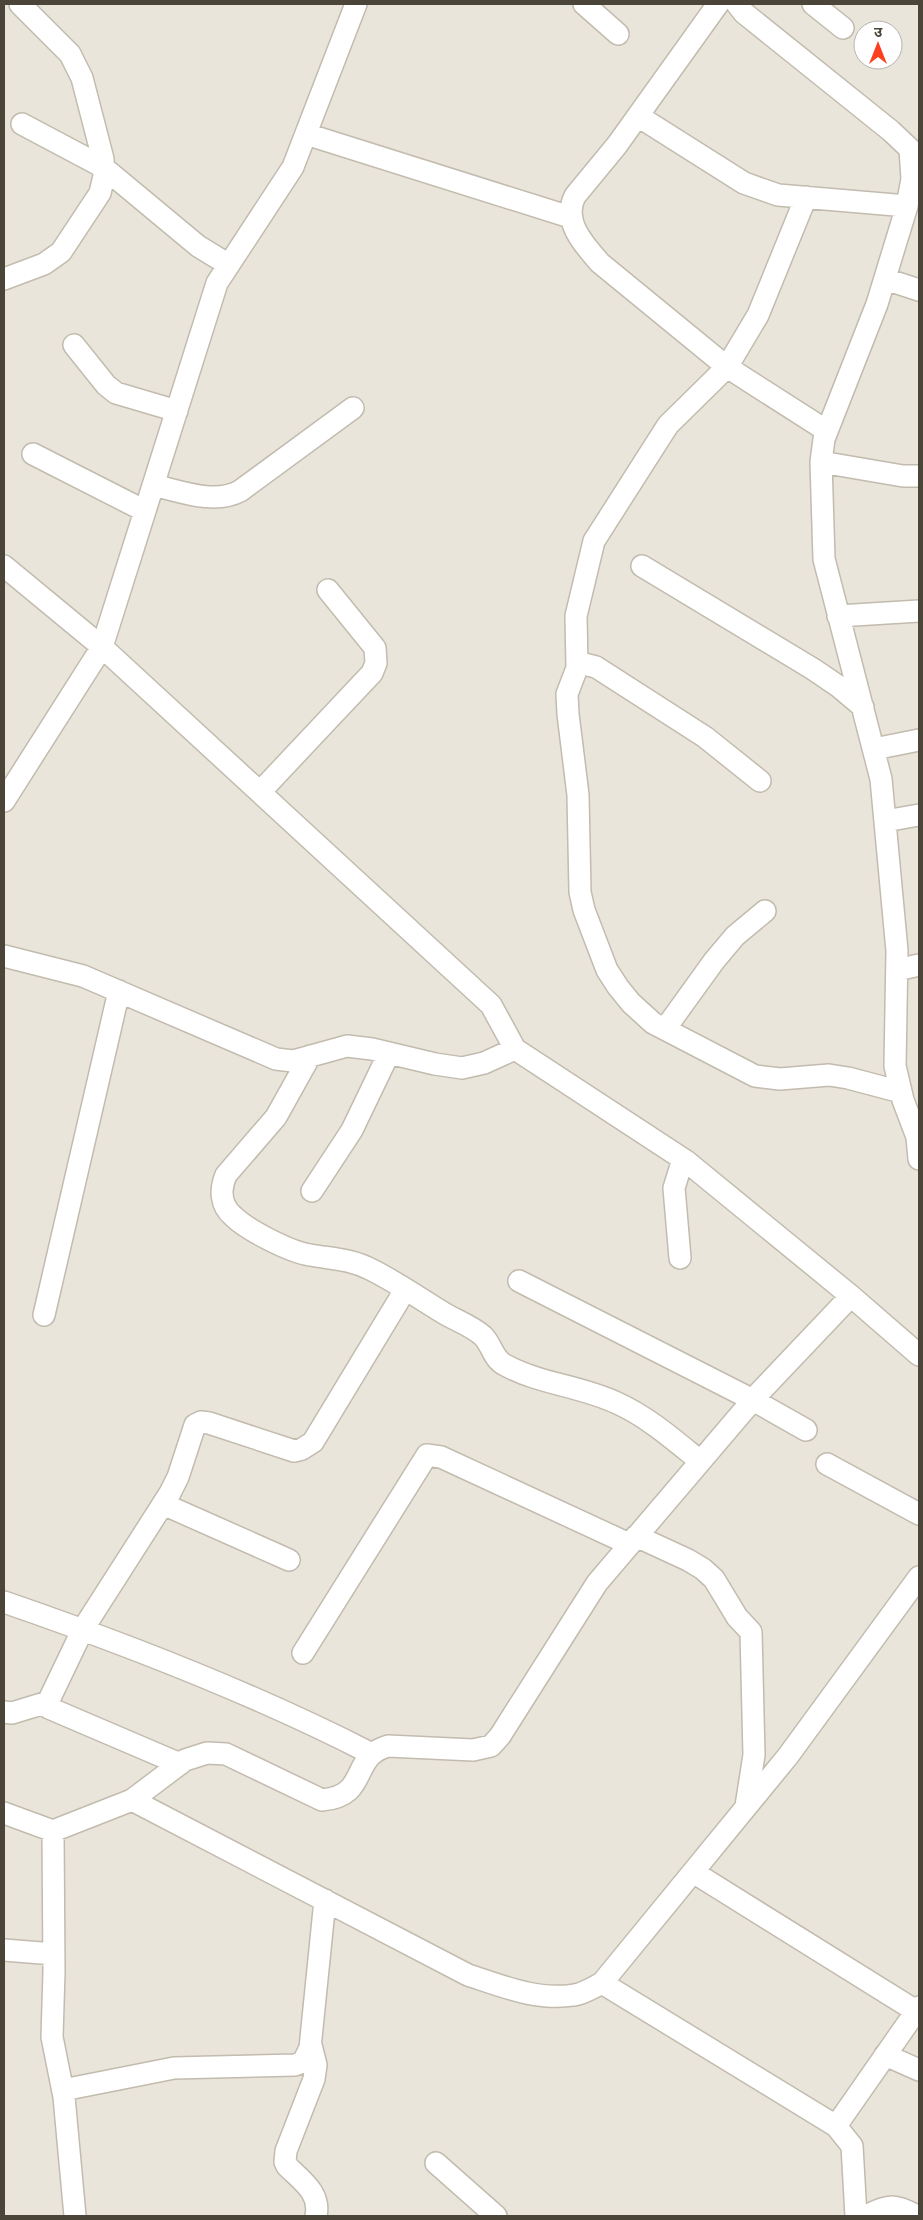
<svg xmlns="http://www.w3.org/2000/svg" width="923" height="2220" viewBox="0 0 923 2220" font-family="Manrope,'Noto Sans Devanagari',sans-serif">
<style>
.residential{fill:#eae5da;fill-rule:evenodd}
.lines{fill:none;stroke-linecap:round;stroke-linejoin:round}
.minor-casing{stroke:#c2bbae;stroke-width:24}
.minor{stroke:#fff;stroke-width:21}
</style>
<rect width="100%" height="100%" fill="#f6f3ec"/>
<path class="residential" d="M4 4H919V2216H4ZM863 30H893V60H863Z"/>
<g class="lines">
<defs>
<path id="minor" d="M584 4 618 34
M718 4 617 145 575 196C562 221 584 245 600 263L727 367 827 431
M737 4 744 13 891 131 910 149 912 179 907 206 877 304 824 439 821 462 824 559 881 779 897 951 895 1066 903 1100 917 1137 919 1159
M813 4 843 28
M638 116 744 183 778 195 907 206
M22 124 103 167 198 246 229 265
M306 134 570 217
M4 279 44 264 61 252 100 193 104 176 103 159 82 78 70 54 20 4
M885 279 919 290
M74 345 106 385 116 393 177 411
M33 454 145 511
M821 462 903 476H919
M153 485C180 491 214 505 240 491L353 408
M4 566 102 647 491 1005 515 1049 686 1161 851 1296 919 1355
M642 566 813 669 838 686 863 707
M838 616 919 611
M577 668 576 616 594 541 668 425 727 367 758 315 806 197
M874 749 919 740
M760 781 705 737 596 667 584 664 577 668 567 694 568 714 578 795 580 892 584 910 607 970 618 987 631 1003 653 1023 755 1076 780 1079 829 1075 848 1078 901 1092
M260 792 372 673 376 663 375 648 328 590
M4 801 102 647 217 283 293 167 356 4
M885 821 919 815
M4 956 83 976 276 1059 293 1061 347 1046 372 1049 435 1064 462 1068 484 1063 515 1049
M897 970 919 965
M665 1029 714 961 735 936 765 911
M310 1056 276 1117 226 1175C220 1189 220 1205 233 1216 247 1230 290 1252 310 1255 332 1259 352 1259 372 1270 398 1283 422 1300 447 1315 458 1321 473 1327 483 1336 492 1345 493 1359 505 1365 540 1384 581 1386 617 1403 648 1417 674 1440 700 1461
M312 1191 352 1130 389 1053
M680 1258 674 1188 683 1159
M519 1281 753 1400 806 1430
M44 1315 119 991
M827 1464 919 1514
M163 1504 289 1560
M636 1536 688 1560 703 1569 714 1579 737 1617 751 1632 754 1755 746 1806
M4 1602C129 1645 253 1693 370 1753
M303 1653 427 1455 441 1457 629 1544
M4 1712 12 1713 48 1702
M180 1764 49 1708 48 1702 83 1629 170 1493 178 1477 195 1425 201 1422 209 1423 294 1451 302 1449 313 1442 405 1290
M132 1800 185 1760 207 1753 226 1754 322 1800C370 1796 349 1757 388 1746L473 1750 491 1746 500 1736 597 1583 757 1395 851 1296
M4 1813 53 1831 132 1800 468 1975C502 1986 537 2001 574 1995 583 1994 594 1987 602 1983L836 2126 852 2146 856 2216
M53 1831 54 1972 52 2037 64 2097 75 2216
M693 1872 916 2011
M4 1950 54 1954
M602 1983 788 1756 919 1577
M311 2045 316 2065 314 2079 286 2151 285 2162 287 2166C302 2181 321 2193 316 2216
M885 2055 919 2070
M63 2090 174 2068 295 2065 303 2062 310 2048 325 1900
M836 2126 919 2007
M436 2163 496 2216
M866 2216C889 2204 895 2204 917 2216"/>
</defs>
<use href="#minor" class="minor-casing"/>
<use href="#minor" class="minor"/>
</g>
<rect width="923" height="2220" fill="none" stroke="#4b4439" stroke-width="10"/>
<g transform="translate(878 45)"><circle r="24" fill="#ffffff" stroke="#b7b4b0"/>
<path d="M0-4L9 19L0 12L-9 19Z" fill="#fc3f1d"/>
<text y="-8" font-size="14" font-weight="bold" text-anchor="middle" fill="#4b4439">उ</text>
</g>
</svg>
